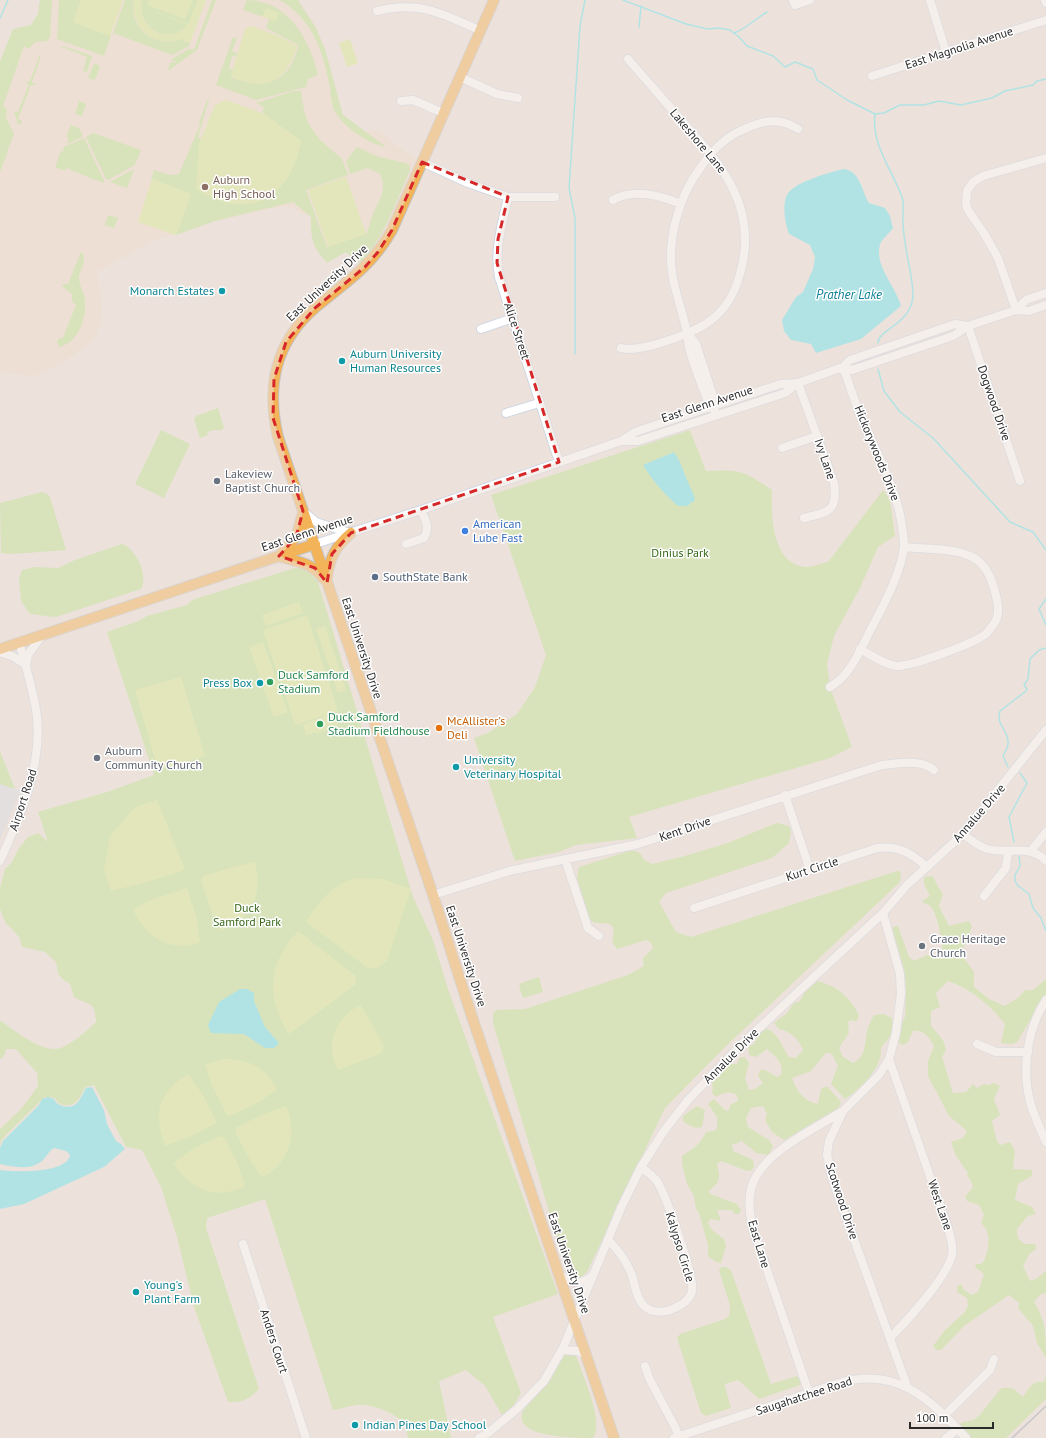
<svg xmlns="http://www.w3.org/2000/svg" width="1046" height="1438" viewBox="0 0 1046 1438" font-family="'PT Sans',sans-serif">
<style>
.education{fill:#eedcca}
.airport{fill:#d7dbe5}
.green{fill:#bee496}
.pitch{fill:#d5ec92}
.water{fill:#6ce4f0}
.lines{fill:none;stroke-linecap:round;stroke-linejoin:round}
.stream{stroke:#6ce4f0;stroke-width:1.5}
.minor-casing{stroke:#d0d7e3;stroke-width:10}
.major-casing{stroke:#c3c3c3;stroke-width:12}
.minor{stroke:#fff;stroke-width:8}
.major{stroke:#f3b459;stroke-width:10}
.rail{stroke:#9ea5b4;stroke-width:1.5}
.marked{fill:none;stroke:#d62828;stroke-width:3;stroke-dasharray:8 5;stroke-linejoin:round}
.education-dot{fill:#8d6e63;stroke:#fff;stroke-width:1.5}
.culture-dot{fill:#0f9aa8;stroke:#fff;stroke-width:1.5}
.worship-dot{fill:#6b7280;stroke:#fff;stroke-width:1.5}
.shop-dot{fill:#3f7fe0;stroke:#fff;stroke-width:1.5}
.service-dot{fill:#5c6f8a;stroke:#fff;stroke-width:1.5}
.leisure-dot{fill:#2e9e5b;stroke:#fff;stroke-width:1.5}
.food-dot{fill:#e8710a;stroke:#fff;stroke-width:1.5}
.labels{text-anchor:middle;stroke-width:3;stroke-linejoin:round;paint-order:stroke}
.street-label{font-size:12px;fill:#2a2a2a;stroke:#fff}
.education-label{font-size:12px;fill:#785e54;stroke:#fff;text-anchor:start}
.culture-label{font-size:12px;fill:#0d838f;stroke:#fff;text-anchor:start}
.worship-label{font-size:12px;fill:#5b616d;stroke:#fff;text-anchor:start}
.shop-label{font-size:12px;fill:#366cbe;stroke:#fff;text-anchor:start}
.park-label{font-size:12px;fill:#376818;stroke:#fff}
.service-label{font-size:12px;fill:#4e5e75;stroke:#fff;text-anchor:start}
.leisure-label{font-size:12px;fill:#27864d;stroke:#fff;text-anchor:start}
.food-label{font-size:12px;fill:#c56008;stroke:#fff;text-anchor:start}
.water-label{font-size:13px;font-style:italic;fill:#0b7e95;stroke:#fff}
</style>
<rect width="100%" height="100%" fill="#ece2db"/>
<path class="education" d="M40 0H298L316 28 325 49 343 115 365 132 379 129 397 146 422 162 392 230 365 267 346 252 327 263 316 250 310 230 311 217 286 206 218 220 179 234 154 240 97 272 102 306 101 323 93 340 79 352 61 363 35 376 0 372V61L31 26 38 14Z"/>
<path class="airport" d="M0 784 21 791 0 839Z"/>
<path class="green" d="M40 0H52L50 37 47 41 35 42 29 49 24 46 3 106 7 109 6 117 14 134 9 147 7 149 8 151 0 172V61L13 29 31 25 38 14Z
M59 0H81L73 22 111 36 104 56 57 39Z
M125 0H134C128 29 157 50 183 38V41L190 43 189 46 172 55 113 33Z
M142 0H198C195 8 193 19 187 26 167 47 136 26 142 0Z
M212 0H216L197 50 168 71 170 62 175 63 177 62 172 61V59L188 49H193L192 51 194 50Z
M247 0C288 0 310 40 318 75L308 79 306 87 256 100 216 85 233 37 237 38 232 51 237 54 236 57 232 56 229 68 233 70 231 77C262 92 292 82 298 45L266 28 269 19 276 21 266 9 263 17 243 10Z
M279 0H298L316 28 325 49 343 115 385 146V147C367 143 343 127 334 110 331 102 331 92 329 83 323 50 310 16 279 0Z
M63 46 92 56 87 72 83 71 87 57 62 47Z
M40 54 41 56 32 82 36 85H31L18 119 22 121 21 124H18L14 111 18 112 29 84 25 82 30 81Z
M94 63 100 66 95 80 88 78Z
M294 91H301L304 110 308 123 320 140 342 159 348 175 306 190 327 247 366 234C369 228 370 222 372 216 378 201 388 191 380 174L368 168 350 174 346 161 357 147 376 156 409 164 410 170C396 202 385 237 360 263L346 252 327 263C312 245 311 240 311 217L293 202 215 221 176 235 191 194 151 179 154 171 150 169 170 175 179 174 200 125 199 122 208 99 209 100 198 137 201 139 199 144 301 141 264 114 262 112 264 107 256 103Z
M79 101 86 104 82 116 75 114Z
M71 125 79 128 83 136 68 144V137H66Z
M93 133 141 150 135 165 108 180 106 179 86 137Z
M84 138 104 181V183C88 177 79 174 67 168L65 171 55 167 61 151 63 152 64 147Z
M134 169 127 188 110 182Z
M108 215 118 218 114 228 105 225Z
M81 252 83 254C83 256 84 258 84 260 84 266 79 271 79 277 79 284 82 289 84 295 88 314 80 342 60 347L57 342 59 338H63L76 305 72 302V294L64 288 62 284H68Z
M218 408 224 428 221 430H215L207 432 208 435 200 438 194 419 196 416Z
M161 430 190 444 164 498 135 484Z
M690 430 706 471C741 469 744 471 772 490 771 514 771 563 805 567 813 567 821 564 829 561L883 490 890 500 895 536 878 547 860 588 834 636 827 664 830 687 852 747 830 758 629 817 637 838 576 845 559 852 515 861 474 738 488 733 517 714 535 687 546 655 491 495Z
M42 492 47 494 50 497 66 550 13 554 1 553 0 503Z
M122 544C136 548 149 577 141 589L59 616 54 617 30 614 21 601 19 579 22 570 35 567 58 568 75 560Z
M295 568 307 569 318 582 413 897 433 940 448 989 558 1294 493 1317 521 1393 513 1406 502 1415 485 1386 466 1370 439 1381 451 1438H408C407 1434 407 1429 405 1426 400 1414 369 1403 357 1405 349 1406 341 1409 333 1410L265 1199 207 1218 206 1228 259 1389C249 1399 242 1403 228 1402L194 1307 177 1237 161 1187 142 1150 126 1147 94 1085 86 1087C82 1091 81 1097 77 1101 70 1108 58 1106 55 1098L45 1097 7 1134 1 1141 0 1146V1129L21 1109 38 1086 37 1073 16 1049H6L4 1056 0 1059V1020C13 1030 38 1049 55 1049 67 1049 88 1030 96 1022 95 1001 90 1006 74 997L70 984 62 979 58 973 56 962 45 952 22 947 19 937 5 922 0 909V888L5 869 12 862 19 848 28 837 38 833 48 842 38 812 107 792 154 775 107 632 138 621 147 616 187 605 192 600Z
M0 751 15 789 0 784Z
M777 823 789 826 791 831 789 843 772 858 666 893 659 902 676 932 691 937 897 871 901 872 900 882 722 1050 665 1108 587 1272 579 1279C570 1277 568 1271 564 1262L493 1023V1013L497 1010 525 1009 628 975 644 966 643 958 653 948 650 942 646 940 617 949 612 942C619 914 601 929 590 920L577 878 579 867 629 851H636L640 853 644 860 652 864 681 857 725 844Z
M933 876 937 885 943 894 939 906 949 926 969 921 972 927 961 954 974 972V987L989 999 1005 1006 1019 997 1025 990H1033L1046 979V994L1017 1042 1012 1044 1001 1043 1005 1024C990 1005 971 989 948 981L936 993 940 1007 931 1011V1026L943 1040 946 1050 942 1057 953 1093 966 1092 973 1084 977 1088 984 1084 988 1085 994 1083 1000 1086 994 1099 1000 1115 992 1121 997 1142 1001 1145 1010 1142 1015 1151 1013 1169 1032 1170V1176L1018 1184 1015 1200 1032 1207 1036 1214 1028 1216 1017 1229 1018 1238 1024 1244H1035L1036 1249 1034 1251 1030 1253 1023 1266 1030 1281 1036 1279 1046 1271V1293L1041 1294 1034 1302C1046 1320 1046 1336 1046 1358L1037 1343 1033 1326 1018 1308 1019 1303 1009 1295 964 1326 941 1350H936L933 1346 945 1330 964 1313 968 1306 967 1298 957 1292V1287L961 1284 964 1290 972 1295 978 1292 984 1274 975 1267 976 1264H981L984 1261C989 1248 992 1233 981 1223L984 1215 979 1205 967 1201 965 1197 973 1187 971 1181 967 1176 968 1173 956 1156 951 1142 963 1138 967 1131 949 1116 928 1076V1061L934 1046C929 1037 924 1029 913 1031L908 1042 903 1045 897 1042 900 1027 905 1017 906 992 903 966 892 931 893 927 898 926 909 957 914 961 927 955 938 957 943 955C943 945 938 917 932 908 929 904 925 905 922 901L930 896 924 884V877Z
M539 977 543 992 523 998 519 986 521 983Z
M818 981C837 986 852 998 859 1016L856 1022 852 1020 848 1021 849 1033 839 1048 843 1057 853 1063C868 1055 864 1041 868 1027 870 1023 872 1019 874 1015L884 1014 892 1018 893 1033 881 1048C883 1068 860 1089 845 1099L831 1084 838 1066 831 1053H826L811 1071 792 1078C796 1090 804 1102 818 1104L821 1089 827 1086 841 1102C833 1123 802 1130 784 1140L772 1132 765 1120 767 1114 763 1106 751 1108 746 1118 748 1127 769 1140 773 1146 769 1155 756 1153 741 1140 739 1143 732 1144 733 1151 753 1160 754 1166 752 1170 747 1171 721 1161 717 1164C721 1178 720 1182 709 1191L710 1194 737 1204 741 1210 739 1214H735L732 1210H717L721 1221 710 1219 708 1223 712 1230 724 1239 726 1246 721 1263 716 1262 708 1256V1245L699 1213 696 1209 694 1196 687 1184 682 1164V1156C696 1146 698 1147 706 1132L714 1131 717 1128V1117L708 1104 714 1099 726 1111 729 1110 730 1105 738 1101 737 1095C729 1091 724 1092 716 1097L712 1093C715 1083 707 1082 720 1077L721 1070 726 1064H737L739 1058 745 1057 749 1063 745 1078 749 1090 755 1089 763 1083 758 1076 760 1070H765L777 1077 781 1075C784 1062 776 1058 767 1049L756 1057 749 1055 748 1047 754 1044 762 1029C776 1027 782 1047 789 1057L796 1058 803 1050C798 1038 791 1032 779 1029L774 1023 787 1013 793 1004 800 1001 806 989Z
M697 1106 705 1110 702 1127C694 1129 690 1126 683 1121V1116Z
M721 1267H726L731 1270 771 1384 797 1376 801 1382 800 1385 759 1399 738 1380 725 1384V1386L731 1408 706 1416 701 1413 677 1338 680 1334 725 1319 729 1316 730 1305 719 1271Z
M570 1352 576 1356 579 1364C585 1381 604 1423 593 1438 575 1438 511 1438 523 1411L565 1353Z
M1046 1375V1399L1006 1438H969L959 1425C964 1419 970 1423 975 1419 986 1410 992 1397 1002 1388H1013L1023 1397C1029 1388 1032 1380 1044 1382Z"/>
<path class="pitch" d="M81 0H123L110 36 73 22Z
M134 0H142C136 28 169 47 187 25L147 9 188 24 198 0H206L190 43 182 41 183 38C156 50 130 28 134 0Z
M149 0H193L185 19 147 5Z
M266 8 279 13 276 21 263 17Z
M251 26 276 35 297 46C288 81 263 93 231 76L245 29Z
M350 39 358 63 347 67 339 43Z
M226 100 264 114 301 141C290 200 248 222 196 189L199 144 215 105Z
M346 177 366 234 328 247 308 190Z
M152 179 191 194 176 235 138 222Z
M299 602 303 613 266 626 262 615Z
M307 615 338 711 295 725 263 630Z
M325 626 346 690 338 693 316 629Z
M263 642 288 712 274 717 249 647Z
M181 677 205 756 158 770 135 690Z
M334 713 338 725 317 734 316 732 306 735 303 724Z
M157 800 184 867 182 871 151 881 111 891 104 870 110 836 135 807Z
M255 862C263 896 253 917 221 931L212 913 201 880 203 876 233 867Z
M355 878 383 879 411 889 387 961 378 968H368L306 922C318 902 331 886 355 878Z
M187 888 197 920 200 942C171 954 144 936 133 909L153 899Z
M298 931 356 976 355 985 289 1034C265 997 268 963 298 931Z
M361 1005 384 1046 382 1053 338 1070C324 1045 336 1016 361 1005Z
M224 1059C248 1058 266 1068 277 1089L259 1102 230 1116 227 1115 212 1086 205 1065Z
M188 1074 203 1095 216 1121 215 1124 189 1137 165 1146C153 1113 158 1093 188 1074Z
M286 1106C298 1133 290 1164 262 1177L248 1157 235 1131 237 1127 262 1115Z
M220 1136 224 1137 237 1162 245 1186C216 1201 189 1189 174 1163L194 1148Z"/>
<path class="water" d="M843 169C861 171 861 190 869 203L885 208 890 216 893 228C890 233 884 237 881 242 872 264 896 286 901 306L861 339 816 353 811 344 791 340 784 331 782 320 796 297 803 292 813 269 815 257 810 245 789 234C785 224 781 201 789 192 797 182 830 172 843 169Z
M674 452C681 462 683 471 688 482 690 488 694 493 695 500L687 506H678C665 495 652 480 643 465Z
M240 989H247L254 993V1001L265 1027 279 1043 274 1048H265L244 1034 211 1033 208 1025 219 1002Z
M92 1087 104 1110 107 1124 116 1141 121 1144 125 1149 104 1167 24 1204 0 1209V1170C15 1172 67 1174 70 1155L66 1151 54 1148C49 1151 47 1156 43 1160 31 1171 15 1167 0 1164V1148L3 1141 39 1105 42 1099 48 1097 54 1099C57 1107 72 1110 78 1102 81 1098 83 1093 86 1088Z"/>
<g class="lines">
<path class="stream" d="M623 0 686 24 708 29 719 28 730 30 739 37 747 46 773 56 785 67 795 62 813 69 817 80 847 100 875 114 884 113 900 105H924L939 101 961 105 992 98 1005 91 1033 85 1037 81 1046 79
M0 18 8 0
M639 27 641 6
M734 33C746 29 755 19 767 12
M875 114C871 144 892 170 902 197 905 204 902 214 903 221 903 246 912 269 913 294 913 324 878 329 878 343
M575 354V218L569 188 580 26 585 0
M878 369 884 391 900 412 933 438 1010 522 1033 532 1046 550
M1046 599 1039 609 1046 625
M1008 767 1003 756C1005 751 1009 747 1008 741 1007 728 996 726 1000 711L1026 691 1027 689 1024 685 1028 679 1030 659 1039 650 1046 648
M1014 842 1009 817 1027 783 1020 773
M1019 854 1020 866 1015 875V880L1017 885 1029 894 1033 908 1041 918 1046 931"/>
<defs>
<path id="minor" d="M793 0 795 5 810 0
M930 0 946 52
M1045 0 1046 3
M377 11C420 0 443 14 481 31
M872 76 1046 20
M460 77 497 94 518 98
M401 101 413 100 443 113
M422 162 468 183 508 197H555
M508 197C502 225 494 249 499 277L559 462
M613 200C634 188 660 195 681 204
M1016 310 998 258 985 235 968 210 966 204 967 191 973 182 983 176 1046 158
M1016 310 1026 300 1046 293
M968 326 1020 481
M481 329 513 318
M688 334 696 344 714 399 713 406
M621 348C640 353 687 335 704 325 724 313 734 296 740 274 759 209 723 166 682 121 664 100 646 80 628 59
M843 367 852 370 953 336 968 326 1016 310 1029 311 1046 305
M798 383 834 483C838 511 829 512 804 518
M506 413 539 403
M716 415 713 406 707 399C701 382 693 365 689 347 688 343 688 337 687 332 683 315 677 297 673 279 666 242 678 197 701 167 711 152 722 140 738 132 759 122 777 115 798 129
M622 441H638L785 393 798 383
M782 448 817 436
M303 511 316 522 350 533
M315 544 421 510 621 441 635 432 713 406 781 384 798 383 843 367 850 360 891 346 955 324 968 326
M406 544 424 538C430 528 426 521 421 510
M860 649C871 655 883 664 896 666 910 667 976 643 987 633 990 629 995 623 997 618 1000 607 996 595 993 585 989 572 982 561 970 556 953 548 922 549 904 547
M0 652 12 656 26 665 28 655 42 635
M830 687C851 675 860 650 871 629 884 604 900 576 904 547 904 540 903 533 902 526 897 489 879 458 864 424 856 406 850 386 843 367
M785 795 810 870
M963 834C971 840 978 846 987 849 1009 855 1028 843 1046 861
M1031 851 1046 832
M565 859 588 928 599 936
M0 861C20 816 42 768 37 717 34 692 26 667 19 642
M433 895 509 871 638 844 882 765C897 763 922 759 934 770
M984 896 1006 868 1008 851
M694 908 877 848C898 845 911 853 927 867
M883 913 900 974 901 994 896 1033 889 1059 879 1075 843 1111 829 1141 827 1155 833 1181 907 1386
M1046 1000C1027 1029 1021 1071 1031 1105 1035 1118 1041 1130 1046 1142
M977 1044 996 1052H1028
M889 1059 948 1228C950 1236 954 1246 952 1255 947 1277 907 1321 890 1338
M607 1242H610C619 1251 627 1263 632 1275 635 1285 636 1298 644 1306 651 1312 661 1313 670 1310 678 1307 690 1301 692 1291 695 1276 666 1196 657 1181 653 1176 646 1171 641 1167
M243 1244 306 1438
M560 1275C572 1283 580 1286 592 1276
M562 1350 578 1351 587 1356
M645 1366 649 1378 676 1429 679 1438
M809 1393 752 1226C750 1214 748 1202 751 1189 759 1154 814 1129 843 1111
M944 1416 990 1370 994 1359
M479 1438 488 1433 517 1409 544 1381 563 1348 621 1208 641 1167 664 1131 688 1100 742 1044 883 913 907 885 963 834 1046 730
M674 1438 839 1383C897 1366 930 1399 966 1438
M946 1438 958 1429"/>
<path id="major" d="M494 0 392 230C372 266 347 281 316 307 275 342 266 386 278 437L433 895 472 1017 614 1438
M280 555 296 537 303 513
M279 556C299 563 310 561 324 579
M327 579C329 558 336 546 351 533
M0 649 315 544"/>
</defs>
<use href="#minor" class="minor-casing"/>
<use href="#major" class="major-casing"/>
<use href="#minor" class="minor"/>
<use href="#major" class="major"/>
<path class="rail" d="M1012 1438 1046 1406"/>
</g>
<path d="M0 0H1046V1438H0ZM422 162 508 197 498 239 497 263 559 462 351 533 332 554 327 583 315 568 279 556 296 537 303 511 273 418 274 379 286 342 315 308 365 267 378 252 392 230Z" fill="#ece2db" fill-opacity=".55" fill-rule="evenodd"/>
<path class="marked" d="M422 162 508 197 498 239 497 263 559 462 351 533 332 554 327 583 315 568 279 556 296 537 303 511 273 418 274 379 286 342 315 308 365 267 378 252 392 230Z"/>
<circle class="education-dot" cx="205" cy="187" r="4"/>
<g class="culture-dot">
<circle cx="222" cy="291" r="4"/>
<circle cx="342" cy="361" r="4"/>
<circle cx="260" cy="683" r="4"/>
<circle cx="456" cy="767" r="4"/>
<circle cx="136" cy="1292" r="4"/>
<circle cx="355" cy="1425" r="4"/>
</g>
<g class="worship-dot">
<circle cx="217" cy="481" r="4"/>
<circle cx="97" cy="758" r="4"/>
<circle cx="922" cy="946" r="4"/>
</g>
<circle class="shop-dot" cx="465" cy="531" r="4"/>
<circle class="service-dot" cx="375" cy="577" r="4"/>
<g class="leisure-dot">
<circle cx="270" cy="682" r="4"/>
<circle cx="320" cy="724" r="4"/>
</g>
<circle class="food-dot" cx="439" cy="728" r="4"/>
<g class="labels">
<g class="street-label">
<text transform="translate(959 48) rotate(-18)" y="4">East Magnolia Avenue</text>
<text transform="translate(698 141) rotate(50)" y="4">Lakeshore Lane</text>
<text transform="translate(327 283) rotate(-43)" y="4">East University Drive</text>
<text transform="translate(517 331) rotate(72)" y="4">Alice Street</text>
<text transform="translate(994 403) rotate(71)" y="4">Dogwood Drive</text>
<text transform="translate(707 404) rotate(-18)" y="4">East Glenn Avenue</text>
<text transform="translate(877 453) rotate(68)" y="4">Hickorywoods Drive</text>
<text transform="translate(825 459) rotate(71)" y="4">Ivy Lane</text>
<text transform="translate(307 533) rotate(-18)" y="4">East Glenn Avenue</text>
<text transform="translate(362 648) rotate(72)" y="4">East University Drive</text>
<text transform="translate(23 800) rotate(-72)" y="4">Airport Road</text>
<text transform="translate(979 813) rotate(-49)" y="4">Annalue Drive</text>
<text transform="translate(685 829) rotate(-19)" y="4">Kent Drive</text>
<text transform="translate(812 869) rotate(-18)" y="4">Kurt Circle</text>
<text transform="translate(466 956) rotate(72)" y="4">East University Drive</text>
<text transform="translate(731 1056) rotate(-45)" y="4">Annalue Drive</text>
<text transform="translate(842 1201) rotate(72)" y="4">Scotwood Drive</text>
<text transform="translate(940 1205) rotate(71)" y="4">West Lane</text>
<text transform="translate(759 1244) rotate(73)" y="4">East Lane</text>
<text transform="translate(680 1247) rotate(73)" y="4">Kalypso Circle</text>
<text transform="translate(569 1263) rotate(71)" y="4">East University Drive</text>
<text transform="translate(274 1341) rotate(72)" y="4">Anders Court</text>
<text transform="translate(804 1396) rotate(-18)" y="4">Saugahatchee Road</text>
</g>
<g class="education-label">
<text x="213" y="184">Auburn<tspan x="213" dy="14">High School</tspan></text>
</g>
<g class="culture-label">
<text x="214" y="295" text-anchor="end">Monarch Estates</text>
<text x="350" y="358">Auburn University<tspan x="350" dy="14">Human Resources</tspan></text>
<text x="252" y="687" text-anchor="end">Press Box</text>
<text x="464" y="764">University<tspan x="464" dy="14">Veterinary Hospital</tspan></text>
<text x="144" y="1289">Young's<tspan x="144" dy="14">Plant Farm</tspan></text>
<text x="363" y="1429">Indian Pines Day School</text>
</g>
<g class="worship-label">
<text x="225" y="478">Lakeview<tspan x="225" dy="14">Baptist Church</tspan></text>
<text x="105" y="755">Auburn<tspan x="105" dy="14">Community Church</tspan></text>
<text x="930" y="943">Grace Heritage<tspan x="930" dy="14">Church</tspan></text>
</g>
<g class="shop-label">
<text x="473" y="528">American<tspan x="473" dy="14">Lube Fast</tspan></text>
</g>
<g class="park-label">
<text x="680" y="557">Dinius Park</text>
<text x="247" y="912">Duck<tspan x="247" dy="14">Samford Park</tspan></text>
</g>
<g class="service-label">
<text x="383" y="581">SouthState Bank</text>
</g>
<g class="leisure-label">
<text x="278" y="679">Duck Samford<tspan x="278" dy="14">Stadium</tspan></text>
<text x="328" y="721">Duck Samford<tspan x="328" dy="14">Stadium Fieldhouse</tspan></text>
</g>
<g class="food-label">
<text x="447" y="725">McAllister's<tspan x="447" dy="14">Deli</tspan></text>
</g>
<g class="water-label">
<text x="849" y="299">Prather Lake</text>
</g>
</g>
<path d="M910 1422v6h83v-6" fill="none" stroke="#2a2a2a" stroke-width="2"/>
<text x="916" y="1422" font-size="12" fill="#2a2a2a" stroke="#ffffff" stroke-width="3" paint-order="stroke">100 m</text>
</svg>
